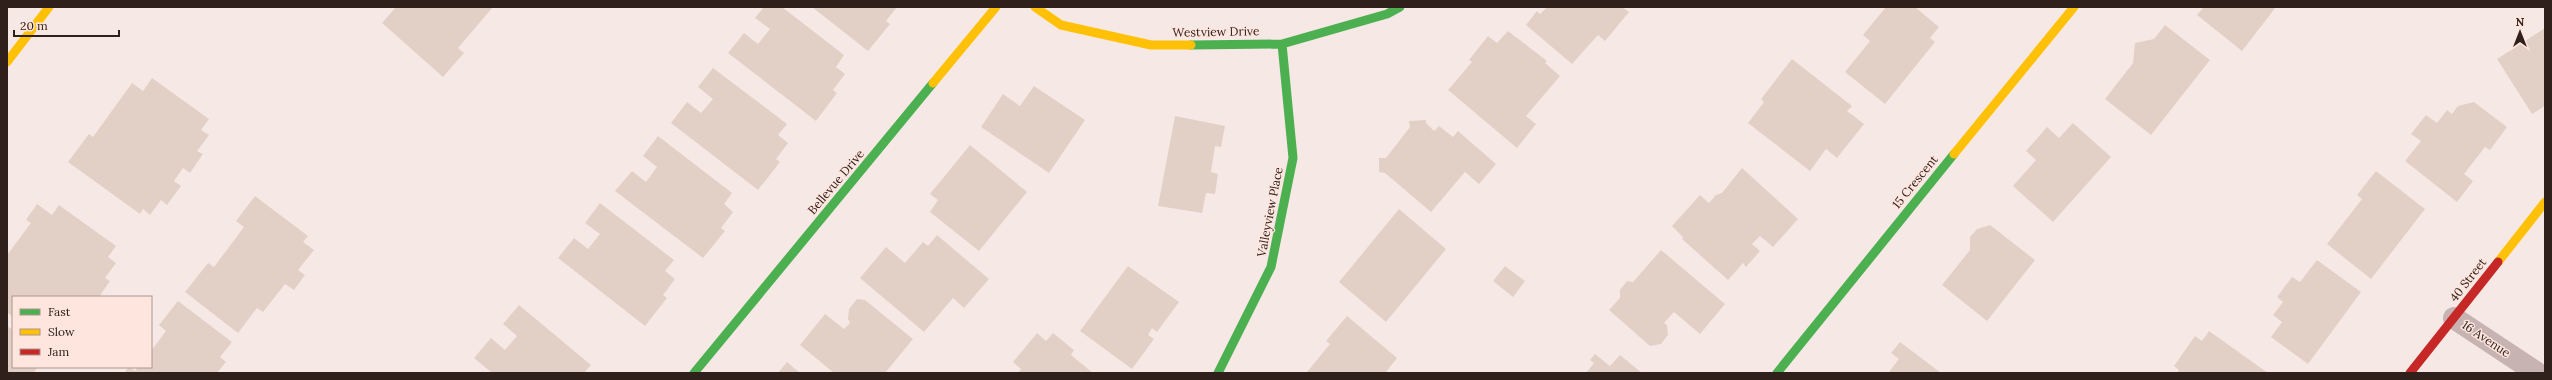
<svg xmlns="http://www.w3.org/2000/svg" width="2552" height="380" viewBox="0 0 2552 380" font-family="Lora,serif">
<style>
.building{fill:#e2d0c7}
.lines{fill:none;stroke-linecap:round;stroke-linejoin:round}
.street{stroke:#c6b3b2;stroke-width:22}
.fast{stroke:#4caf50;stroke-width:9}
.slow{stroke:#ffc107;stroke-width:9}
.jam{stroke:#c62828;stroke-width:9}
.labels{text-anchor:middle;stroke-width:3;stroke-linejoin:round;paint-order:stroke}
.street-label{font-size:12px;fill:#2f201c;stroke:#fee5dd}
</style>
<rect width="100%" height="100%" fill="#f6e9e5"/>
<path class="building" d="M396 7H493L458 48 464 53 443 77 382 23Z
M764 7H782L844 55 836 67 845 74 833 90 837 93 816 121 728 53 744 33 758 44 770 29 755 18Z
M812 7H897L886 21 890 24 868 51Z
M1547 7H1622L1629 12 1605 41 1598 35 1572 64 1526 25 1537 11 1540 14Z
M1886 7H1915L1939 27 1930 38 1935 42 1885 104 1845 72 1870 41 1863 35Z
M2204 7H2276L2242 51 2197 15Z
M2165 25 2210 60 2151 135 2105 99 2133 63 2135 43 2154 39Z
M2545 28V106L2532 114 2497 59Z
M1508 31 1547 61 1545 63 1560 76 1526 116 1536 124 1517 148 1448 90 1472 62 1469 60 1488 36 1497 43Z
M1792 59 1852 106 1847 111 1864 124 1837 158 1826 149 1810 171 1748 123 1764 102 1761 99Z
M713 68 787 124 778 135 788 143 776 159 780 162 758 190 671 123 687 102 701 113 713 99 698 87Z
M152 78 209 119 201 130 209 135 197 151 203 154 190 173 183 168 174 181 181 186 167 205 161 200 150 215 143 209 140 214 68 162 89 134 93 137 132 83 143 91Z
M1034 86 1085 120 1049 173 981 127 1003 94 1020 106Z
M2474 102 2507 127 2490 150 2485 147 2464 174 2473 181 2457 202 2405 161 2421 141 2411 134 2426 115 2437 123 2447 110 2452 114 2458 106Z
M1175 116 1225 126 1221 147 1215 146 1211 172 1218 174 1215 194 1206 193 1202 213 1158 206Z
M1426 120V123L1434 131 1439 126 1453 137 1458 131 1496 164 1479 184 1465 172 1431 212 1385 173 1379 172V158H1386L1410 127 1409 121Z
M2073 123 2111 157 2053 222 2013 186 2036 160 2026 151 2047 127 2059 138Z
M658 136 732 193 724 204 733 212 721 228 725 231 703 258 615 191 632 171 646 182 657 167 643 156Z
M970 145 1027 192 979 251 930 212 938 200 930 194Z
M1742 168 1798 219 1773 247 1760 236 1752 244 1760 251 1746 267 1743 263 1728 280 1682 239 1683 237 1672 226 1700 195 1709 203 1716 195 1722 193Z
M2376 171 2425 209 2371 279 2327 244 2362 199 2357 195Z
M255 196 308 236 303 242 314 250 298 270 305 275 294 290 285 284 263 312 257 308 238 333 185 292 208 263 214 267 244 227 236 221Z
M600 203 674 260 665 271 675 279 663 295 667 298 645 326 558 258 574 238 588 249 600 234 585 223Z
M37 204 52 215 59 205 116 246 108 257 116 263 105 278 110 281 99 297H13V317L7 312V255L31 223 26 220Z
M1399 209 1446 249 1386 322 1339 282Z
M1990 225 2035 260 1987 321 1942 285 1970 250V237L1977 229Z
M937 235 989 279 964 308 953 298 924 332 860 278 886 247 905 263 923 242 928 246Z
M1661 250 1725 304 1700 334 1674 312 1664 323 1667 325 1668 335 1661 344 1650 346 1609 310 1620 298V290L1627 281 1633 282Z
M2317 260 2361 292 2308 364 2271 337 2282 322 2273 315 2283 302 2277 297 2292 277 2300 282Z
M1128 266 1179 302 1157 332 1152 328 1148 335 1154 339 1132 369 1080 331Z
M1505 266 1525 281 1513 297 1493 281Z
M857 299 865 300 913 339 885 373H834L800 345 825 314 844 329 850 323 848 319 849 309Z
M178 301 232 342 220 357 226 362 217 373H124L129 367 135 371 138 367H151V351L166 331 159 325Z
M519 305 591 365 584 373H492L474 358 491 338 505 350 517 336 503 324Z
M1347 316 1397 358 1386 372 1388 373 1307 372 1330 344 1326 341Z
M7 326 13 330V367H38L33 373H7Z
M2209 331 2268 373H2177L2179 370 2174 366 2195 336 2202 341Z
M1037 333 1046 341 1053 333 1074 350 1071 355 1093 373H1018L1021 369 1013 362Z
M1900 342 1941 373H1888L1899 359 1891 353Z
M1595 354 1610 366 1620 355 1642 373H1586L1594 363 1590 360Z
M787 362 800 373H778Z"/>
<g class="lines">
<path class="street" d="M2454 318 2537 373"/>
<path class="fast" d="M1191 45 1282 44 1387 14 1400 7
M694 373 933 83
M1218 373 1271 267 1293 158 1282 44
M1777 373 1954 154"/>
<path class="slow" d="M1035 7 1061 25 1151 45H1191
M7 62 49 7
M933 83 996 7
M1954 154 2074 7
M2498 262 2545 202"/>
<path class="jam" d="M2410 373 2498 262"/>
</g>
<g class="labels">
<g class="street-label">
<text transform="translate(1216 32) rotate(-1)" y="4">Westview Drive</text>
<text transform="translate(836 182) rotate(-50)" y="4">Bellevue Drive</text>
<text transform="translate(1915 182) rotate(-51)" y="4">15 Crescent</text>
<text transform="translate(1270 212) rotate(-79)" y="4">Valleyview Place</text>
<text transform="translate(2468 280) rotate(-52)" y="4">40 Street</text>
<text transform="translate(2486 339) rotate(34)" y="4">16 Avenue</text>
</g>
</g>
<rect width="2552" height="380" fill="none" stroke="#2f201c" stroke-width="16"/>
<rect x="12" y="296" width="140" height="72" fill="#fee5dd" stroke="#ab9690"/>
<rect x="20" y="309" width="20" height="6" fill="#4caf50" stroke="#ab9690"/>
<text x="48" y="316" font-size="12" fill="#2f201c">Fast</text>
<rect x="20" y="329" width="20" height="6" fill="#ffc107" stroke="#ab9690"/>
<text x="48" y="336" font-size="12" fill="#2f201c">Slow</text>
<rect x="20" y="349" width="20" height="6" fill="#c62828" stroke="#ab9690"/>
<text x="48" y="356" font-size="12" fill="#2f201c">Jam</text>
<g transform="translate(2520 32)" stroke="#fee5dd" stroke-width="3" paint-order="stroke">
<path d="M0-3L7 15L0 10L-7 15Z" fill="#2f201c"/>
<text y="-6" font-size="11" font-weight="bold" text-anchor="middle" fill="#2f201c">N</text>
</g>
<path d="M14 30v6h105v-6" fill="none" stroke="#2f201c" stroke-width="2"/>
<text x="20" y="30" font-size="12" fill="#2f201c" stroke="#fee5dd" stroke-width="3" paint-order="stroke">20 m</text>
</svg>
